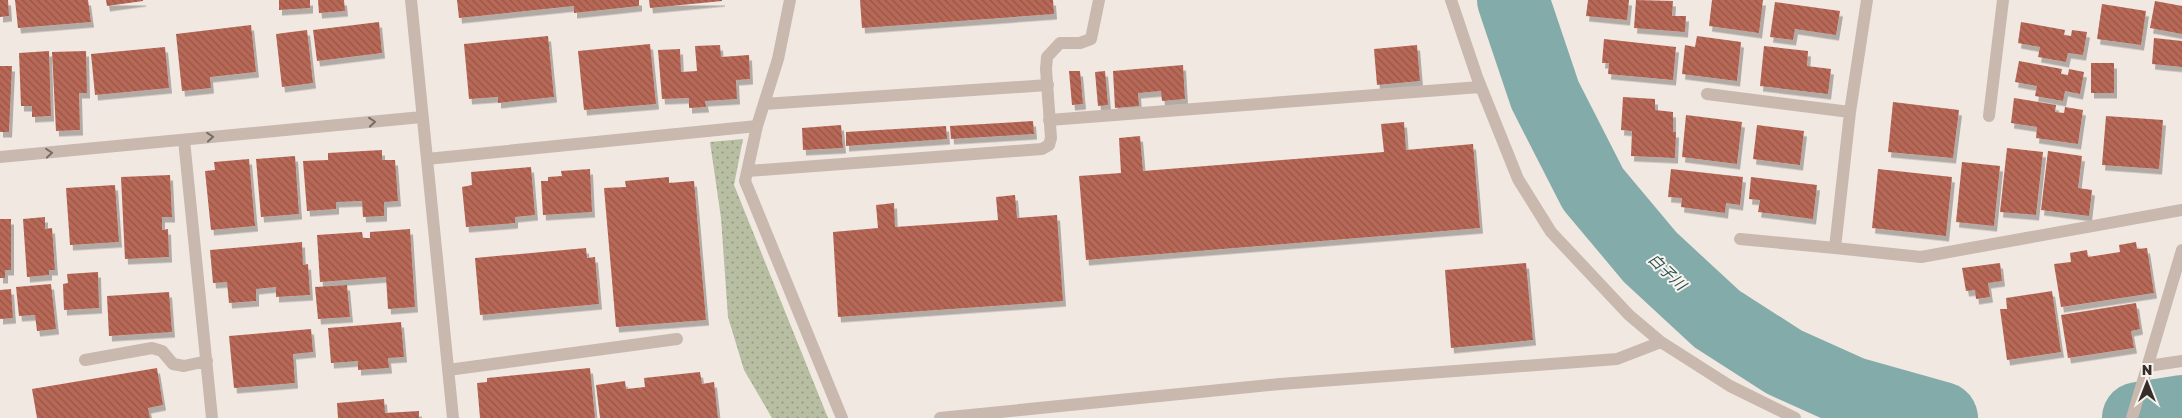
<svg xmlns="http://www.w3.org/2000/svg" width="2182" height="418" viewBox="0 0 2182 418" font-family="'Golos Text','Noto Sans JP',sans-serif">
<style>
.park{fill:url(#park-dots)}
.lines{fill:none;stroke-linecap:round;stroke-linejoin:round}
.river{stroke:#83aba9;stroke-width:72}
.building{fill:url(#building-back-hatch);filter:url(#shadow)}
.minor{stroke:#c8b8ae;stroke-width:12}
.oneway{stroke:#786c66}
.labels{text-anchor:middle;stroke-width:4;stroke-linejoin:round;paint-order:stroke}
.water-label{font-size:15px;font-style:italic;fill:#255454;stroke:#f9f2ed}
</style>
<defs>
<pattern id="park-dots" width="8" height="8" patternUnits="userSpaceOnUse" patternTransform="scale(1.25)"><rect width="8" height="8" fill="#b7bea2"/><path d="M2 2h.1M6 6h.1" fill="none" stroke="#969b84" stroke-width="1.8" stroke-linecap="round"/></pattern>
<pattern id="building-back-hatch" width="6" height="6" patternUnits="userSpaceOnUse" patternTransform="scale(1.25)"><rect width="6" height="6" fill="#b86857"/><path d="M-1 5l2 2M0 0l6 6M5-1l2 2" fill="none" stroke="#965648"/></pattern>
<filter id="shadow"><feDropShadow dx="3" dy="5.5" stdDeviation="0" flood-color="#0004"/></filter>
</defs>
<rect width="100%" height="100%" fill="#f1e8e1"/>
<path class="park" d="M743 139 734 185 828 418H772L744 370 728 317 721 218 710 142Z"/>
<g class="lines">
<path class="river" d="M1513 0 1545 95 1593 189 1650 257 1717 319 1784 362 1853 393 1942 418
M2138 418 2182 411"/>
</g>
<path class="building" d="M0 0H8L9 16 0 17Z
M15 0H88L91 22 18 28Z
M106 0H143V1L107 6Z
M279 0H310V8L279 10Z
M318 0H344L345 11 319 13Z
M457 0H639V6L574 13V6L459 18Z
M649 0H722V1L650 8Z
M860 0H1053L1054 14 862 28Z
M1588 0H1629L1627 20 1586 16Z
M1636 0 1673 1 1672 16H1686L1685 32 1634 28Z
M1712 0H1763L1759 33 1709 26Z
M2155 1 2182 6V34L2150 28Z
M1775 2 1840 11 1836 35 1795 29 1793 40 1770 37Z
M2102 4 2146 11 2141 45 2097 39Z
M379 22 382 53 317 61 313 30Z
M2021 22 2065 30 2064 35 2071 36 2072 30 2087 32 2083 55 2068 53 2066 62 2038 57 2040 47 2018 43Z
M251 25 256 72 210 77 211 88 182 91 176 34Z
M307 30 313 83 282 87 276 34Z
M548 36 554 97 498 103V97L469 99 464 44Z
M1697 36 1741 42 1737 81 1682 74 1685 45 1695 47Z
M2154 38 2182 41V67L2152 64Z
M1604 39 1676 47 1673 80 1608 74 1609 63H1602Z
M650 44 656 104 584 110 578 51Z
M720 45 721 57 749 55 750 79 736 80 737 99 705 101 706 107 689 108V98L662 99 658 50 680 49 681 72 697 71 695 46Z
M1417 45 1420 81 1377 85 1374 49Z
M1764 46 1808 51 1807 66 1831 69 1828 94 1760 86Z
M165 47 169 88 95 95 91 54Z
M49 51 51 116 32 117V106H21L19 53Z
M86 51 87 93H79L80 130 56 131 52 52Z
M2019 61 2062 69 2061 74 2068 75 2069 69 2084 72 2080 94 2065 91 2063 101 2035 96 2037 86 2015 82Z
M2091 63H2114V93H2091Z
M1183 65 1185 99 1162 101 1161 91 1138 93 1139 106 1115 108 1113 71Z
M0 66H12L9 132H0Z
M1069 71H1080L1083 104 1072 105Z
M1105 71 1108 105 1098 106 1095 72Z
M1623 97 1655 99V110L1673 112V132H1676L1675 158 1631 156 1632 131 1621 130Z
M2014 98 2056 105 2055 112 2064 113 2065 107 2083 110 2078 144 2036 138 2037 127 2011 123Z
M1893 102 1959 110 1953 158 1888 152Z
M1686 115 1742 122 1737 164 1682 157Z
M2106 116 2163 120 2159 169 2102 165Z
M1033 121 1034 134 951 139 950 126Z
M1404 122 1406 150 1473 144 1480 228 1086 260 1079 176 1121 173 1119 138 1140 136 1143 171 1384 152 1381 124Z
M841 125 843 148 803 150 802 128Z
M1757 125 1804 131 1800 165 1753 159Z
M946 126 947 139 846 146V132Z
M2007 148 2043 152 2036 215 2000 212Z
M382 150V160H395L398 201 384 202V216L363 217 362 201 336 202V209L307 211 303 161 328 160V153Z
M2048 151 2082 156 2078 188 2092 190 2089 216 2041 210Z
M295 156 299 214 261 217 256 159Z
M249 159 255 226 211 230 205 171 215 170 214 162Z
M1962 162 2000 166 1994 226 1956 222Z
M531 167 535 215 515 217V223L466 227 462 187 472 185 471 172Z
M590 169 592 212 543 215 541 181H548V177L562 176 561 171Z
M1671 169 1743 177 1740 205 1726 203 1725 213 1681 207 1682 198 1668 197Z
M1878 169 1952 177 1946 236 1872 228Z
M170 175 172 217H162V230L168 229 169 257 125 259 121 177Z
M669 177V183L694 181 706 320 616 327 604 188 626 187 625 181Z
M1751 177 1817 185 1813 219 1758 212 1760 200 1749 199Z
M115 185 119 242 70 245 66 188Z
M1015 195 1017 218 1057 215 1063 301 838 317 833 232 878 228 876 205 894 203 895 227 998 220 996 197Z
M45 217V229L52 228 55 270H49V275L27 277 23 219Z
M0 219H11V270H5V278H0Z
M410 229 415 307 388 309 386 277 320 282 317 235 362 232 363 238H370V232Z
M302 242 303 265 308 264 310 295 276 297V287L256 289V301L229 303 227 282 213 283 210 250Z
M2136 242 2137 249 2147 248 2154 293 2061 307 2054 264 2071 262 2070 253 2087 250 2088 257 2120 252 2119 245Z
M586 248 587 258 595 257 599 304 480 315 475 258Z
M1526 263 1533 340 1451 348 1445 270Z
M2000 263 2002 281 1988 283 1990 297 1976 299 1975 290 1966 291 1962 268Z
M98 272 99 308 64 310 63 284 68 283 67 274Z
M51 284 56 329 37 331 35 315 19 316 16 287Z
M347 285 350 317 318 319 315 287Z
M11 289 13 318 0 319V290Z
M2052 291 2061 352 2007 360 2000 309H2007L2006 298Z
M169 292 172 332 109 336 107 296Z
M2136 303 2140 329 2131 331 2134 348 2068 358 2061 315Z
M401 322 404 357 388 358 389 368 358 370V361L331 363 328 328Z
M311 329 313 352 293 354 295 383 234 388 229 336Z
M157 368 163 405 148 408 150 418H37L32 389Z
M590 368 595 418H480L477 383 487 382V378Z
M700 372 702 384 714 382 718 418H600L596 385 625 381 626 389 645 387 644 378Z
M384 399 385 413 419 411V418H338L337 403Z"/>
<g class="lines">
<path class="minor" d="M411 0 453 418
M790 0 778 59 757 126 745 181 842 418
M1451 0 1477 77 1518 179 1551 232 1629 315 1661 342 1730 386 1795 418
M1867 0 1850 112 1835 248 1921 257 2182 210
M1707 94 1850 112
M764 104 1048 85
M1989 116 2003 0
M1049 120 1480 87
M184 140 212 418
M0 157 422 117
M427 159 757 126
M748 171 1042 149 1049 145 1051 138 1046 69 1047 57 1060 43H1080L1091 39 1099 0
M1740 239 1835 248
M85 360 152 348 162 351 173 364 184 366 207 361
M2148 366 2182 361
M448 370 677 339
M940 418 1280 384 1617 359 1661 342
M2132 418 2182 250"/>
</g>
<defs><path id="oneway-chevron" d="M-2-3.5L2.5 0L-2 3.5" fill="none" stroke-width="1.6" stroke-linecap="round" stroke-linejoin="round" transform="scale(1.25)"/></defs>
<g class="oneway">
<use href="#oneway-chevron" transform="translate(372 122) rotate(-5)"/>
<use href="#oneway-chevron" transform="translate(210 137) rotate(-5)"/>
<use href="#oneway-chevron" transform="translate(49 153) rotate(-5)"/>
</g>
<g class="labels">
<g class="water-label">
<text transform="translate(1667 272) rotate(44)" y="5">白子川</text>
</g>
</g>
<g transform="translate(2147 383)" stroke="#f9f2ed" stroke-width="4" paint-order="stroke">
<path d="M0-4L9 19L0 12L-9 19Z" fill="#372e2b"/>
<text y="-8" font-size="14" font-weight="bold" text-anchor="middle" fill="#372e2b">N</text>
</g>
</svg>
